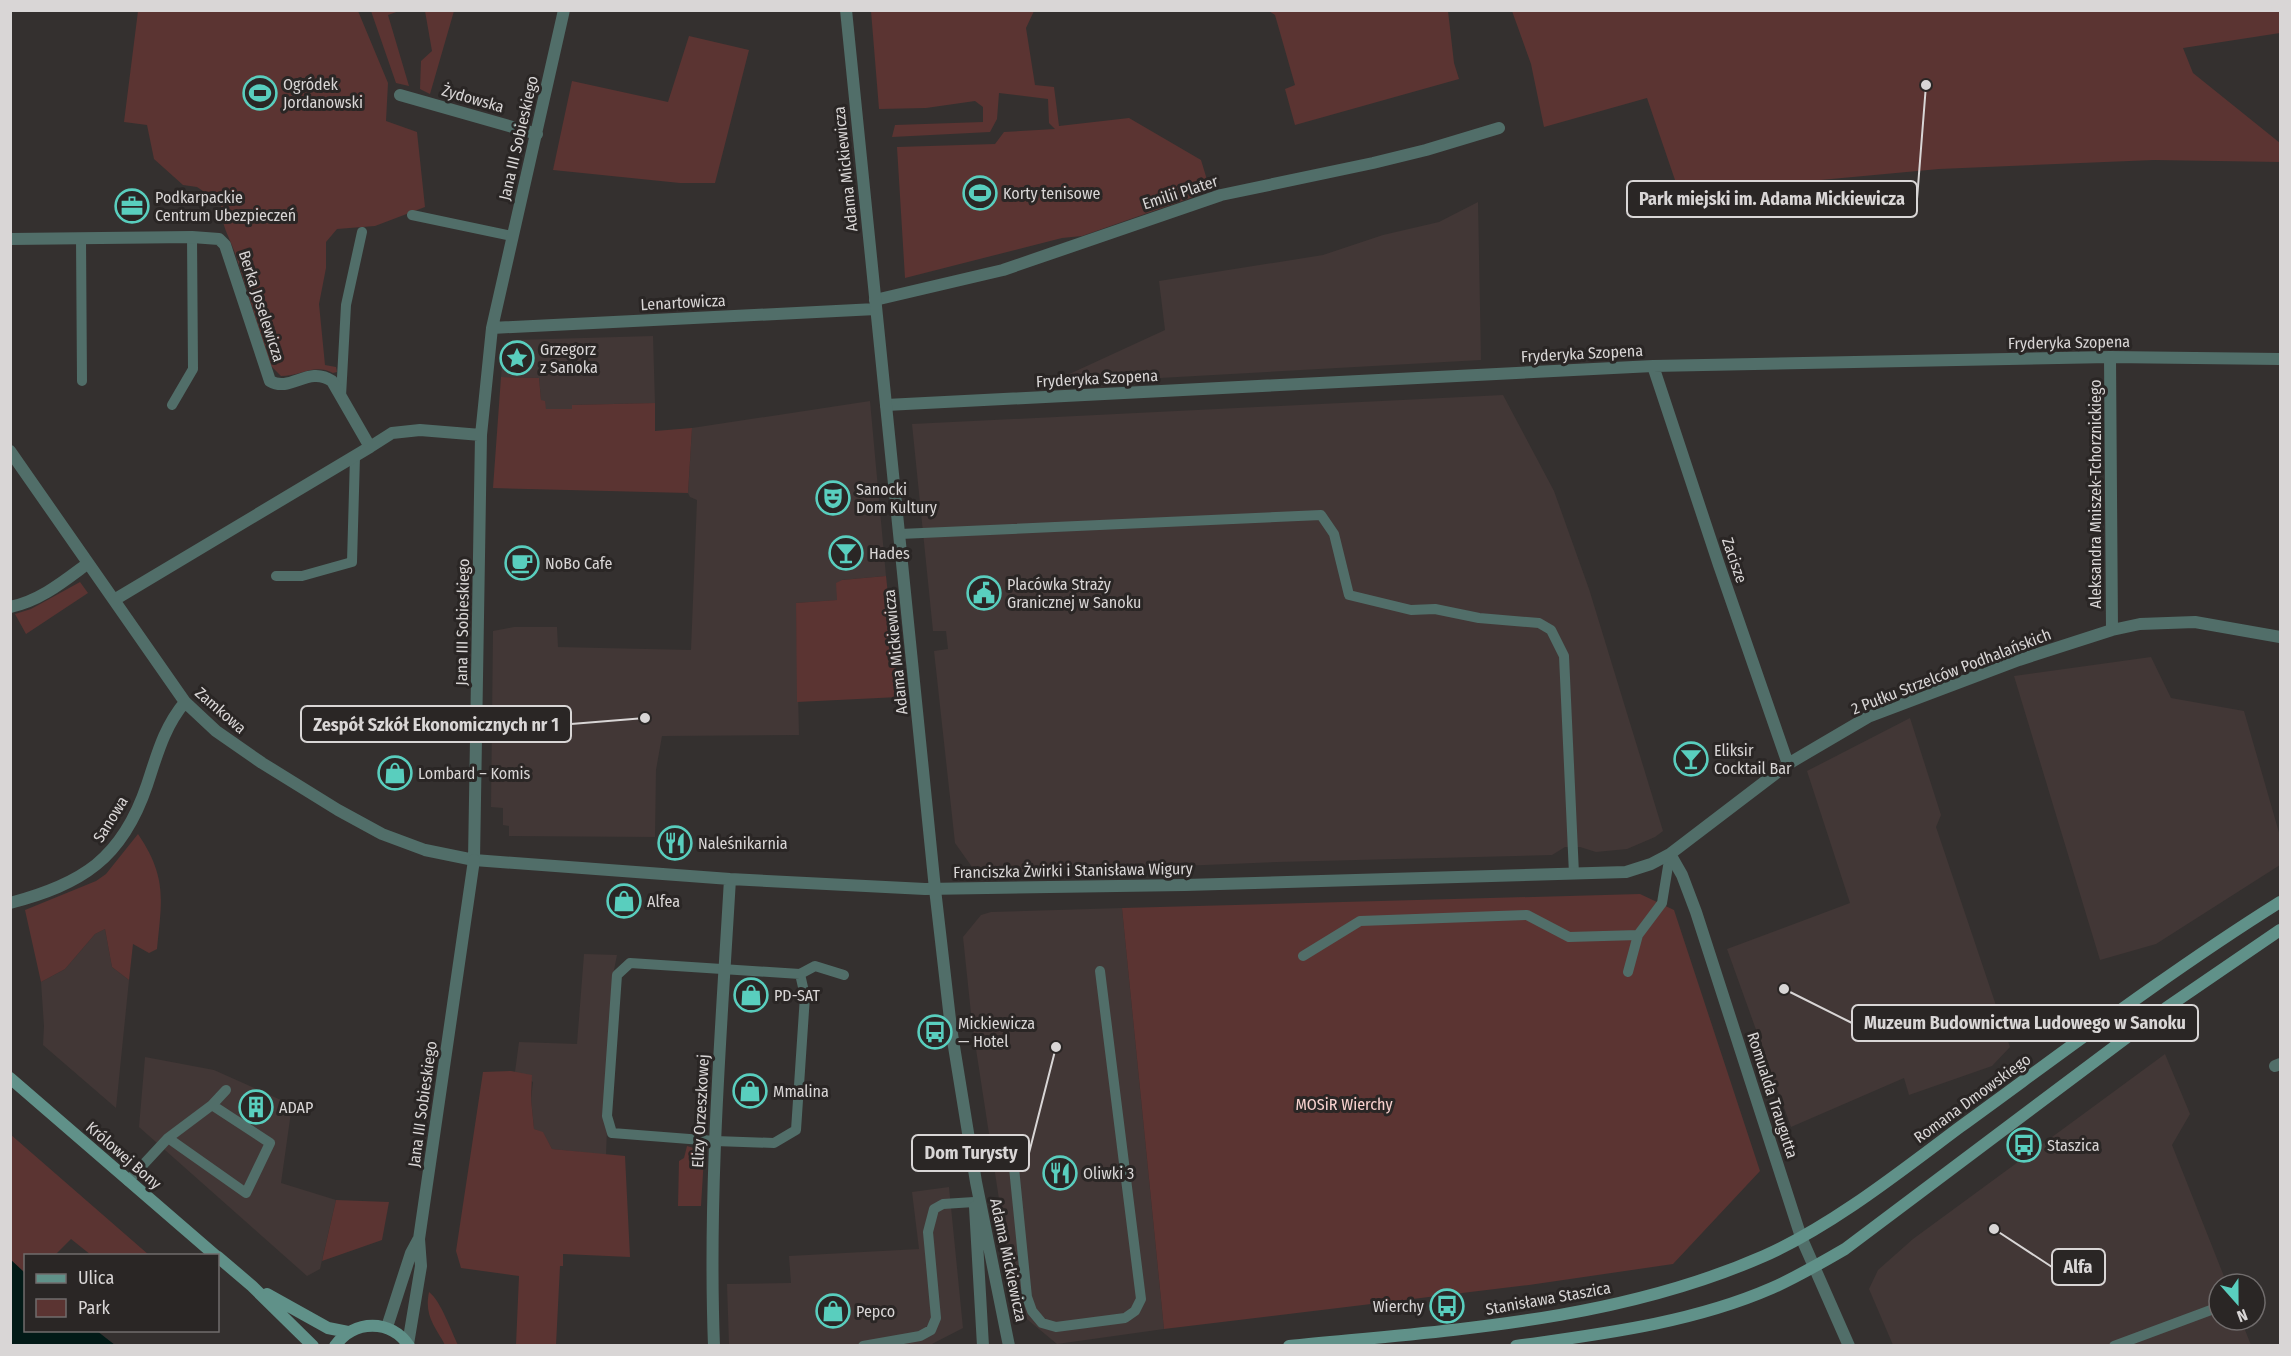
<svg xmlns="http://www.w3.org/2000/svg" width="2291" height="1356" viewBox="0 0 2291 1356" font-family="'Fira Sans Condensed',sans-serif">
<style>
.built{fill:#423736}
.green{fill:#5b3432}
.water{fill:#021a17}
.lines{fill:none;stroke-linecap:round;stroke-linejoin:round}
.service{stroke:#516e69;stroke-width:10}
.minor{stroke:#516e69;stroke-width:12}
.tertiary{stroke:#516e69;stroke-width:12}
.secondary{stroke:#609189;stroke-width:12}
.labels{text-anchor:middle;stroke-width:6;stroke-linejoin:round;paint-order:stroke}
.poi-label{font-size:16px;fill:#d9d6d6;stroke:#2a2625;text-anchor:start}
.street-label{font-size:16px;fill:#d9d6d6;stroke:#2a2625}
.park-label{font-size:16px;fill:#f8d2cf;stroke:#2a2625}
.leader{fill:none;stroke:#d9d6d6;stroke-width:2}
.callout-dot{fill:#d9d6d6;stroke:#2a2625;stroke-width:2}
.callout{fill:#2a2625;stroke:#d9d6d6;stroke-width:2}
.callout-label{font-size:18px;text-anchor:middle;font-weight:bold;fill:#d9d6d6}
</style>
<rect width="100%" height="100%" fill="#34302f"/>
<path class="built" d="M1478 202 1481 360 1106 381 1052 382 1165 330 1159 281 1323 255 1383 235 1439 222Z
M653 336 655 403 573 405V409H546L541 400 539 378 501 377 504 344 514 340Z
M1503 395 1554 491 1589 589 1663 831 1655 837 1627 849 1596 852 1580 847H1565L1552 855 1278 862 986 874 972 867 955 843 934 651 948 649 946 631H933L912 424Z
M870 401 886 576 842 580 838 600 796 603 799 735 662 736 656 770 655 837 509 836V826L503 825V808L491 807 493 631 514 627H557L558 647 691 650 697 500 690 497 688 493 692 428Z
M2151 657 2171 698 2244 711 2280 836V865L2156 944 2100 960 2014 676Z
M1910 718 1941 815 1936 827 2010 1047 1992 1066 1909 1095 1904 1078 1791 1127 1727 949 1850 903 1807 771Z
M1122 908 1164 1329 1057 1344 1016 1310 972 1023 963 937 981 915 991 912Z
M105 929 112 967 129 980 116 1108 43 1045 44 1026 41 982 65 969 95 934Z
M584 954 617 955 613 975 606 1155 552 1149 543 1133 534 1129 531 1099 533 1082 515 1072 519 1042 577 1044Z
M2165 1054 2190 1114 2172 1145 2227 1284H2219V1320H2241L2251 1345H1893L1869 1289 1878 1270 1913 1239Z
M145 1057 214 1070 292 1105 281 1183 336 1200 320 1269 307 1276 139 1127Z
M949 1187 963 1328 930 1345H729L727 1284 791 1283 789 1256 919 1249 912 1192Z"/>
<path class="green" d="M138 11H358L388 83 386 121 417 132 425 207 375 226 337 229 326 242V268L319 304 325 365 336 367 337 372 333 373C314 363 301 376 281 376L271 366C259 330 248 293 236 256 229 235 221 227 221 203L197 187 183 185 154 159 147 125 124 122Z
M371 11H399L388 15 409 86 396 83Z
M425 11H454L430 94 420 89 421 61 432 51Z
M871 11H1034L1026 28 1035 85 1054 87 1059 126 1129 118 1201 160 1208 183 1199 195 1082 236 1062 238 905 278 897 147 995 144 1004 132 1055 129 1049 123 1048 99 999 93 997 119 990 132 892 137 895 125 983 122V107L975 101 926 108 879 109Z
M1269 11H1448L1454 63 1459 79 1295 125 1285 89 1295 85 1275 15Z
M1512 11H2280V33L2183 48 2193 73 2280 143V162L2154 160 1939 169 1799 182 1675 180 1647 98 1544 127 1531 64Z
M689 36 749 50 715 183H680L553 170 572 81 668 102Z
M501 377 539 378 541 400 545 401 546 409H572V405L655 403V431L692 428 688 493 493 488Z
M886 576 899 697 797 702 796 603 837 600 836 583 842 580Z
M80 582 88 593 26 634 15 614 31 609Z
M138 834C167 877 162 899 157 949L149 953 133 944 129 980 112 967 105 929 95 934 65 969 41 982 25 910 96 881 106 874Z
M1640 894 1674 910 1760 1171 1673 1264 1529 1285 1164 1329 1122 908Z
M511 1071 532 1075 531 1099 534 1129 543 1132 552 1149 625 1156 630 1257 563 1254V1266H560L556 1345H516L519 1276 461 1268 456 1251 483 1072Z
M10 1134 149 1255H91L71 1239 55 1255 26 1256 25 1273 11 1260Z
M687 1146 700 1150 704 1157 701 1206H678L679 1161 684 1158Z
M336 1200 389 1202 382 1240 322 1261Z
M429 1292C441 1301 451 1331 458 1345H445C435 1326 424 1316 429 1292Z"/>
<path class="water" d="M11 1260 25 1273 26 1330 97 1331 115 1345H11Z"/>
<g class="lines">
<path class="service" d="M412 215 512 236
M81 238 82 381
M341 396 346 305 362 232
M172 405 193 369 192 237
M900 534 1321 515 1334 534 1349 595 1411 610 1435 609 1479 618 1539 623 1551 630 1564 656 1574 874
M276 576H302L352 562 355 456
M1303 956 1360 921 1527 915 1569 937 1638 935
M630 963 800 974 805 996 796 1130 774 1143 715 1141 612 1133 607 1116 617 975Z
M1628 972 1638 935 1662 903 1670 854
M800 974 815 966 844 975
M168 1138 246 1193 270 1143 212 1105
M971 1154 1012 1148 1027 1297 1032 1311 1042 1323 1056 1327 1125 1318 1135 1311 1141 1299 1100 971
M128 1181 168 1138 212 1105 226 1090
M863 1346 920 1336 931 1330 936 1318 928 1232 934 1209 943 1204 974 1202
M2114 1346 2219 1307"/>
<path class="minor" d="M400 95 537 134
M10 239 192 237 219 239 225 245 270 381C291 393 308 365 332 381L370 447 392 433 420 430 481 435
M875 300 1003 270 1221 195 1373 163 1426 150 1499 128
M492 328 876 309
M2110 357 2112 630
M1653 366 1719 565 1788 764
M886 405 1653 366 2110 357 2280 359
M10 451 185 702 216 731 262 763 338 810 382 834 425 850 474 860 730 879 925 889 1185 885 1626 872 1651 864 1670 854 1788 764 1868 717 2019 660 2112 630 2140 624 2195 622 2280 637
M114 600 370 447
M10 607C40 601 64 581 87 564
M1670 854 1682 875 1696 912 1801 1237 1849 1346
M474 860 481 435 492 328 564 10
M10 903C82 884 122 859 147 785 157 755 164 727 185 702
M2275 1066 2280 1064
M714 1346C708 1190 721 1034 730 879"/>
<path class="tertiary" d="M846 10 935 889 951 1028 976 1182 1009 1346
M975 1207 983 1346
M387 1327 411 1253 418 1240
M408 1344 421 1266 419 1239 474 860"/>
<path class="secondary" d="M10 1078 216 1256
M218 1257 252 1286 313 1346
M267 1294 328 1328 348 1332
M335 1346C354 1319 391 1319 409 1346
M1289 1346C1449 1330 1614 1322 1764 1256 1832 1226 1901 1171 1960 1127 2066 1050 2170 971 2280 902
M1516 1346C1601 1334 1692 1323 1772 1288 1797 1277 1821 1263 1845 1249L2166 1008 2280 930"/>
</g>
<defs>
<symbol id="stadium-ring" viewBox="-11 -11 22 22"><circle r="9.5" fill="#2a2625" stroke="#59cebe" stroke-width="1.5"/><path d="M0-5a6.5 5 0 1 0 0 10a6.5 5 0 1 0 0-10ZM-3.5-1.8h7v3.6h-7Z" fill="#59cebe"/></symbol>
<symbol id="office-ring" viewBox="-11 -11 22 22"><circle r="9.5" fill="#2a2625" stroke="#59cebe" stroke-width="1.5"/><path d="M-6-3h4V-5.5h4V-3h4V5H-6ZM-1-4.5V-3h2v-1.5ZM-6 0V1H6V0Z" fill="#59cebe"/></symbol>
<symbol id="sight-ring" viewBox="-11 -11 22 22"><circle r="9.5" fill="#2a2625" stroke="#59cebe" stroke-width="1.5"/><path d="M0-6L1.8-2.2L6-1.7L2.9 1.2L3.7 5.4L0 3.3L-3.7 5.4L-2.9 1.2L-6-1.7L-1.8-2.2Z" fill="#59cebe"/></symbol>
<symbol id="theatre-ring" viewBox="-11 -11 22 22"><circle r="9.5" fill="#2a2625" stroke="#59cebe" stroke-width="1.5"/><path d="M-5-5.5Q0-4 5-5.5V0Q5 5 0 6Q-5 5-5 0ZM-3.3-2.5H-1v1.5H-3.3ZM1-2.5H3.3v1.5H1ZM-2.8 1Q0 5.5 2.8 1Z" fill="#59cebe"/></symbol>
<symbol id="bar-ring" viewBox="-11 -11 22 22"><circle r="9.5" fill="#2a2625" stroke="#59cebe" stroke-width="1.5"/><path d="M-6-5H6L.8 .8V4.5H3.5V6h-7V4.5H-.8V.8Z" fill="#59cebe"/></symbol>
<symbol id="cafe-ring" viewBox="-11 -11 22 22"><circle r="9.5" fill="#2a2625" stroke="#59cebe" stroke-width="1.5"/><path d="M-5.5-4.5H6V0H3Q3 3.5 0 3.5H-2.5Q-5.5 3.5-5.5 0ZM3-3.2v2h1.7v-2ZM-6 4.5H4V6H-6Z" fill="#59cebe"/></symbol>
<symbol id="civic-ring" viewBox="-11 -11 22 22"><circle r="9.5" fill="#2a2625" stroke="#59cebe" stroke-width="1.5"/><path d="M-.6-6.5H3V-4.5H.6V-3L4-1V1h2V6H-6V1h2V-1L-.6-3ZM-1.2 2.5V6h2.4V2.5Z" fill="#59cebe"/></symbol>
<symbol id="shop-ring" viewBox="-11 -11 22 22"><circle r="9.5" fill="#2a2625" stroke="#59cebe" stroke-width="1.5"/><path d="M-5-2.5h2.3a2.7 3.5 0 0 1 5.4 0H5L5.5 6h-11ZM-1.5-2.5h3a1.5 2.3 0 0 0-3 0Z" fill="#59cebe"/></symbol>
<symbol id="restaurant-ring" viewBox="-11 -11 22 22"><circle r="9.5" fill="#2a2625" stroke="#59cebe" stroke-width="1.5"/><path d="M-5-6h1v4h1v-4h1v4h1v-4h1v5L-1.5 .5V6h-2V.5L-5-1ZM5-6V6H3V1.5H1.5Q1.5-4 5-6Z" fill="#59cebe"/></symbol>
<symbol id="bus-ring" viewBox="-11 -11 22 22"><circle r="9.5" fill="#2a2625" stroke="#59cebe" stroke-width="1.5"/><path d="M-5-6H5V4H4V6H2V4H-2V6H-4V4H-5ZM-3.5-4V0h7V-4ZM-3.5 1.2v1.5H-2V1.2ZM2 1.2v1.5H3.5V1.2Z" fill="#59cebe"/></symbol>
<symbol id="building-ring" viewBox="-11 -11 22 22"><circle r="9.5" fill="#2a2625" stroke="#59cebe" stroke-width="1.5"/><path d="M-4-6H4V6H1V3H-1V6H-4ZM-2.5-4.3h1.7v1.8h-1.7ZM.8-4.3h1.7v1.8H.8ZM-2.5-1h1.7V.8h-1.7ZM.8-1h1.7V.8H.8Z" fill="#59cebe"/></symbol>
</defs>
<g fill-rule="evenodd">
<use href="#stadium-ring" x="241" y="74" width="38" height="38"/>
<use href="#stadium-ring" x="961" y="174" width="38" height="38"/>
<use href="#office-ring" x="113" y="187" width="38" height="38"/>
<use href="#sight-ring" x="498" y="339" width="38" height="38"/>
<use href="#theatre-ring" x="814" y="479" width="38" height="38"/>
<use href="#bar-ring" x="827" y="534" width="38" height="38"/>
<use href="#cafe-ring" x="503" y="544" width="38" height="38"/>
<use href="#civic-ring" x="965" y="574" width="38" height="38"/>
<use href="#bar-ring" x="1672" y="740" width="38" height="38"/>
<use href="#shop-ring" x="376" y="754" width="38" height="38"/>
<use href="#restaurant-ring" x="656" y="824" width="38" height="38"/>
<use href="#shop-ring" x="605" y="882" width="38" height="38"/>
<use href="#shop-ring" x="732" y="976" width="38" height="38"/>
<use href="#bus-ring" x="916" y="1013" width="38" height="38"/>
<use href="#shop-ring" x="731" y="1072" width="38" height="38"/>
<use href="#building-ring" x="237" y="1088" width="38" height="38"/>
<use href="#bus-ring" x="2005" y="1126" width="38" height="38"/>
<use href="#restaurant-ring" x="1041" y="1154" width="38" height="38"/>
<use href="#bus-ring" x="1428" y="1287" width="38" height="38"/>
<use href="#shop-ring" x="814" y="1292" width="38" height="38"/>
</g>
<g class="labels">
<g class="poi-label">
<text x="283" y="90">Ogródek<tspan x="283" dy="18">Jordanowski</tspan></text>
<text x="1003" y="199">Korty tenisowe</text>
<text x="155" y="203">Podkarpackie<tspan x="155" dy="18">Centrum Ubezpieczeń</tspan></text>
<text x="540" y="355">Grzegorz<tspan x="540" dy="18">z Sanoka</tspan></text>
<text x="856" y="495">Sanocki<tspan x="856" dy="18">Dom Kultury</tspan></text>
<text x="869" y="559">Hades</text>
<text x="545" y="569">NoBo Cafe</text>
<text x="1007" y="590">Placówka Straży<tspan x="1007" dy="18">Granicznej w Sanoku</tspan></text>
<text x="1714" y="756">Eliksir<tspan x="1714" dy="18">Cocktail Bar</tspan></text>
<text x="418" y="779">Lombard – Komis</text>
<text x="698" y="849">Naleśnikarnia</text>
<text x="647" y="907">Alfea</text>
<text x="774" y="1001">PD-SAT</text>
<text x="958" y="1029">Mickiewicza<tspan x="958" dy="18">— Hotel</tspan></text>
<text x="773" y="1097">Mmalina</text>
<text x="279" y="1113">ADAP</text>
<text x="2047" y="1151">Staszica</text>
<text x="1083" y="1179">Oliwki 3</text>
<text x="1424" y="1312" text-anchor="end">Wierchy</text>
<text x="856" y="1317">Pepco</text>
</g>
<g class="street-label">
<text transform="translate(473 98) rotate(16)" y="6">Żydowska</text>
<text transform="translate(518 138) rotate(-77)" y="6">Jana III Sobieskiego</text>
<text transform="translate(845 169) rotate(-96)" y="6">Adama Mickiewicza</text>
<text transform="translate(1180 192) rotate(-18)" y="6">Emilii Plater</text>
<text transform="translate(683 302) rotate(-3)" y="6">Lenartowicza</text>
<text transform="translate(262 306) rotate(72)" y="6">Berka Joselewicza</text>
<text transform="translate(2069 342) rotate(-1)" y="6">Fryderyka Szopena</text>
<text transform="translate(1582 353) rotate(-3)" y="6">Fryderyka Szopena</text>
<text transform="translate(1097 378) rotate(-3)" y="6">Fryderyka Szopena</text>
<text transform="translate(2095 494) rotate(-90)" y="6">Aleksandra Mniszek-Tchorznickiego</text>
<text transform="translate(1735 560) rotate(71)" y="6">Zacisze</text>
<text transform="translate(462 622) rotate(-89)" y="6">Jana III Sobieskiego</text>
<text transform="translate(895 652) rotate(-96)" y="6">Adama Mickiewicza</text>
<text transform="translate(1951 671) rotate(-21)" y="6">2 Pułku Strzelców Podhalańskich</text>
<text transform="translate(221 710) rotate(41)" y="6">Zamkowa</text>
<text transform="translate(110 819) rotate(-58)" y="6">Sanowa</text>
<text transform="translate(1073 870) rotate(-1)" y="6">Franciszka Żwirki i Stanisława Wigury</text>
<text transform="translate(1773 1095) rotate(72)" y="6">Romualda Traugutta</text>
<text transform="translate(1972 1098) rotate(-36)" y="6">Romana Dmowskiego</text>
<text transform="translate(422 1104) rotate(-82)" y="6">Jana III Sobieskiego</text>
<text transform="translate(700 1111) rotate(-87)" y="6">Elizy Orzeszkowej</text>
<text transform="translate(124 1155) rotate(41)" y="6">Królowej Bony</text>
<text transform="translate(1009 1260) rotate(78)" y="6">Adama Mickiewicza</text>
<text transform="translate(1548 1298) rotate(-10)" y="6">Stanisława Staszica</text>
</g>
<g class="park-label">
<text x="1344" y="1110">MOSiR Wierchy</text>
</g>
</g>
<path class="leader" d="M1926 85L1917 199M645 718L571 724M1784 989L1852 1023M1056 1047L1029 1153M1994 1229L2052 1267"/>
<g class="callout-dot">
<circle cx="1926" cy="85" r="6"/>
<circle cx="645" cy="718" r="6"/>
<circle cx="1784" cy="989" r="6"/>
<circle cx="1056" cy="1047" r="6"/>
<circle cx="1994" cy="1229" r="6"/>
</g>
<g class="callout">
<rect x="1627" y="181" width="290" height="36" rx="6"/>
<rect x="301" y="706" width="270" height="36" rx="6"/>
<rect x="1852" y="1005" width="346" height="36" rx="6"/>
<rect x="912" y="1135" width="117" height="36" rx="6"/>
<rect x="2052" y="1249" width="53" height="36" rx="6"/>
</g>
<g class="callout-label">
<text x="1772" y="205">Park miejski im. Adama Mickiewicza</text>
<text x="436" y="731">Zespół Szkół Ekonomicznych nr 1</text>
<text x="2025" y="1029">Muzeum Budownictwa Ludowego w Sanoku</text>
<text x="971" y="1159">Dom Turysty</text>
<text x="2078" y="1273">Alfa</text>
</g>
<rect width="2291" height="1356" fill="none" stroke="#d9d6d6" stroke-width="24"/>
<rect x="24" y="1254" width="195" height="78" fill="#2a2625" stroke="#706c6c" stroke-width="1.5"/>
<rect x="36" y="1274" width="30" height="9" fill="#609189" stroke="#706c6c" stroke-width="1.5"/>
<text x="78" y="1284" font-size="18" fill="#d9d6d6">Ulica</text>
<rect x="36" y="1299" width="30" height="18" fill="#5b3432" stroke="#706c6c" stroke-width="1.5"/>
<text x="78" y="1314" font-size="18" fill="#d9d6d6">Park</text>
<g transform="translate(2237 1302) rotate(159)"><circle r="28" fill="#2a2625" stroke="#706c6c" stroke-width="1.5"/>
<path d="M0-4.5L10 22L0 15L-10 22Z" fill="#59cebe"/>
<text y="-9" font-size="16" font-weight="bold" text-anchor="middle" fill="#d9d6d6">N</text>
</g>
</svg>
